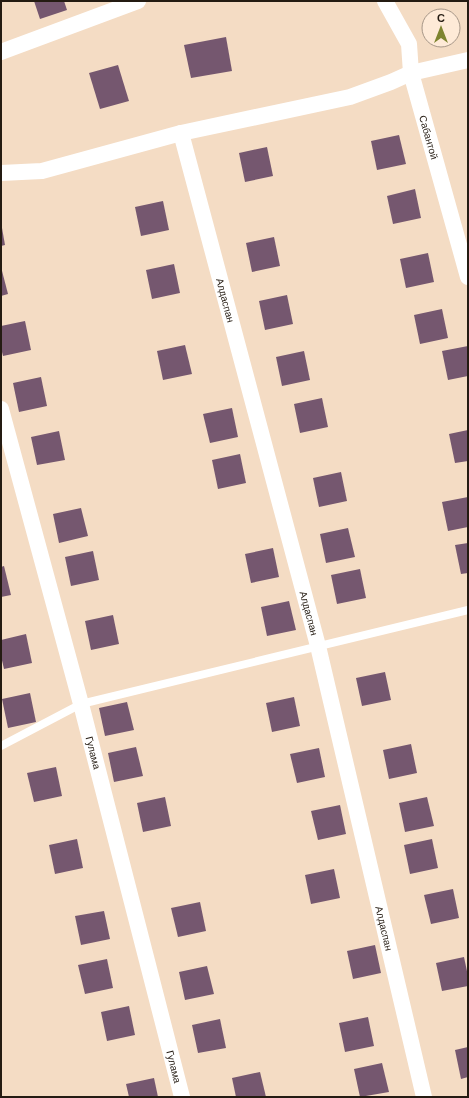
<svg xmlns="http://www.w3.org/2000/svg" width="469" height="1098" font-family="'Work Sans',sans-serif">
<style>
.building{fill:#75576f}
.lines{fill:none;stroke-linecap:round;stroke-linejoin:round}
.lane{stroke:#fff;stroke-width:8}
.street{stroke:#fff;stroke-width:16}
.labels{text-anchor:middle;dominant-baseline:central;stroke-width:4;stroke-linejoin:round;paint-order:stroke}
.street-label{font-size:10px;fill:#241b12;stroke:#feead7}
</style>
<rect width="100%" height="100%" fill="#f4dcc4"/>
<g class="building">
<polygon points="34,1 64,1 67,10 40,19"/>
<polygon points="226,37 232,71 191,78 184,45"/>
<polygon points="118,65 129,101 100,109 89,73"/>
<polygon points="399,135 406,164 377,170 371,141"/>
<polygon points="267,147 273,176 245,182 239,153"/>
<polygon points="415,189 421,218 393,224 387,196"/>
<polygon points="163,201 169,230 141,236 135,207"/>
<polygon points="2,228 5,245 1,246 1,229"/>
<polygon points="274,237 280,266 252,272 246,243"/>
<polygon points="428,253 434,282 406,288 400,259"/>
<polygon points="174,264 180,293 152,299 146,270"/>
<polygon points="1,267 8,294 1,296"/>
<polygon points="287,295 293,324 265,330 259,301"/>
<polygon points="442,309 448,338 420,344 414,315"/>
<polygon points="25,321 31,350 3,356 1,348 1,326"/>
<polygon points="185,345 192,374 163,380 157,351"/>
<polygon points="468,346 468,376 448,380 442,351"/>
<polygon points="304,351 310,380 282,386 276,357"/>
<polygon points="41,377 47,406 19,412 13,383"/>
<polygon points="322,398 328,427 300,433 294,404"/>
<polygon points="232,408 238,437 210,443 203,414"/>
<polygon points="468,430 468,461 455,463 449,434"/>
<polygon points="59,431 65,460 37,465 31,437"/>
<polygon points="240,454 246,483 218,489 212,460"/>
<polygon points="341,472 347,501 319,507 313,478"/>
<polygon points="468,497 468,527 448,531 442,502"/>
<polygon points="81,508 88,536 59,543 53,514"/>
<polygon points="348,528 355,557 326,563 320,534"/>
<polygon points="468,543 468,573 461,574 455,545"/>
<polygon points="273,548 279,577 251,583 245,554"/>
<polygon points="93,551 99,580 71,586 65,557"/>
<polygon points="4,566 11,595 1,597 1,567"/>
<polygon points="360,569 366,598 337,604 331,575"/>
<polygon points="289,601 296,630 267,636 261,607"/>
<polygon points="113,615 119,644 91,650 85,621"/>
<polygon points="26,634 32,663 4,669 1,656 1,640"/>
<polygon points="385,672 391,700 362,706 356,678"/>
<polygon points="30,693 36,722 8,728 2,699"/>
<polygon points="294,697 300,726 272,732 266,703"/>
<polygon points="127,702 134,730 105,736 99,708"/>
<polygon points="411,744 417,773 389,779 383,750"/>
<polygon points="136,747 143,776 114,782 108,753"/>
<polygon points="319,748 325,777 297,783 290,754"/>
<polygon points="56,767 62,796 34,802 27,773"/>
<polygon points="165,797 171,826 143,832 137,803"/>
<polygon points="427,797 434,826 405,832 399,803"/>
<polygon points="340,805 346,834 318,840 311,811"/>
<polygon points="77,839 83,868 55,874 49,845"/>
<polygon points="432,839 438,868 410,874 404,845"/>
<polygon points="334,869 340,898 311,904 305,875"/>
<polygon points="453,889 459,918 431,924 424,895"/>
<polygon points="200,902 206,931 178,937 171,908"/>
<polygon points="104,911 110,939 81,945 75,916"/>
<polygon points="375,945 381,973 353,979 347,951"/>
<polygon points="464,957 468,976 468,986 442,991 436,963"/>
<polygon points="107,959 113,988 85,994 78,965"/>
<polygon points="207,966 214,994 185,1000 179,972"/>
<polygon points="129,1006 135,1035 107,1041 101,1012"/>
<polygon points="368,1017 374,1046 345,1052 339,1023"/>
<polygon points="220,1019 226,1048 198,1053 192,1025"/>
<polygon points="468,1047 468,1077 461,1079 455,1050"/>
<polygon points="382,1063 389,1092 360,1097 354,1069"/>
<polygon points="260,1072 266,1097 236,1097 232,1078"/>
<polygon points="154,1078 158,1097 129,1097 126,1084"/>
</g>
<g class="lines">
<polyline class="lane" points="1,746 81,704 468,610"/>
<g class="street">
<path id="s1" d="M 385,1 L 409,44 L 411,73 L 468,277"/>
<polyline points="1,52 138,1"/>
<path id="s2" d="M 181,133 L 318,646 L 424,1097"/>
<polyline points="1,173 42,171 181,133 350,97 391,82 411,73 468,60"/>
<path id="s3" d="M 1,409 L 81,704 L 182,1097"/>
</g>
</g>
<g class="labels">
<g class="street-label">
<text stroke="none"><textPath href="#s1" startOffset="145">Сабантой</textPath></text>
<text stroke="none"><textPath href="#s2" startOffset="173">Алдаспан</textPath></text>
<text stroke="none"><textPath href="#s2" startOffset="497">Алдаспан</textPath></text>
<text stroke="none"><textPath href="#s3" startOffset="356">Гулама</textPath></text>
<text stroke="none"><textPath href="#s2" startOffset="821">Алдаспан</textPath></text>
<text stroke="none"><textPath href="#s3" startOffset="680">Гулама</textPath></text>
</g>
</g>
<rect width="469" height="1098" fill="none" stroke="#241b12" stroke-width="4"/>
<g transform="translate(441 28)"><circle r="19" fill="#feead7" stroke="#a79788"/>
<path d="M0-3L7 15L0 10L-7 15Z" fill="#7e842f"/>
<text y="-6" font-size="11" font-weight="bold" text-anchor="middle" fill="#241b12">С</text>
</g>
</svg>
